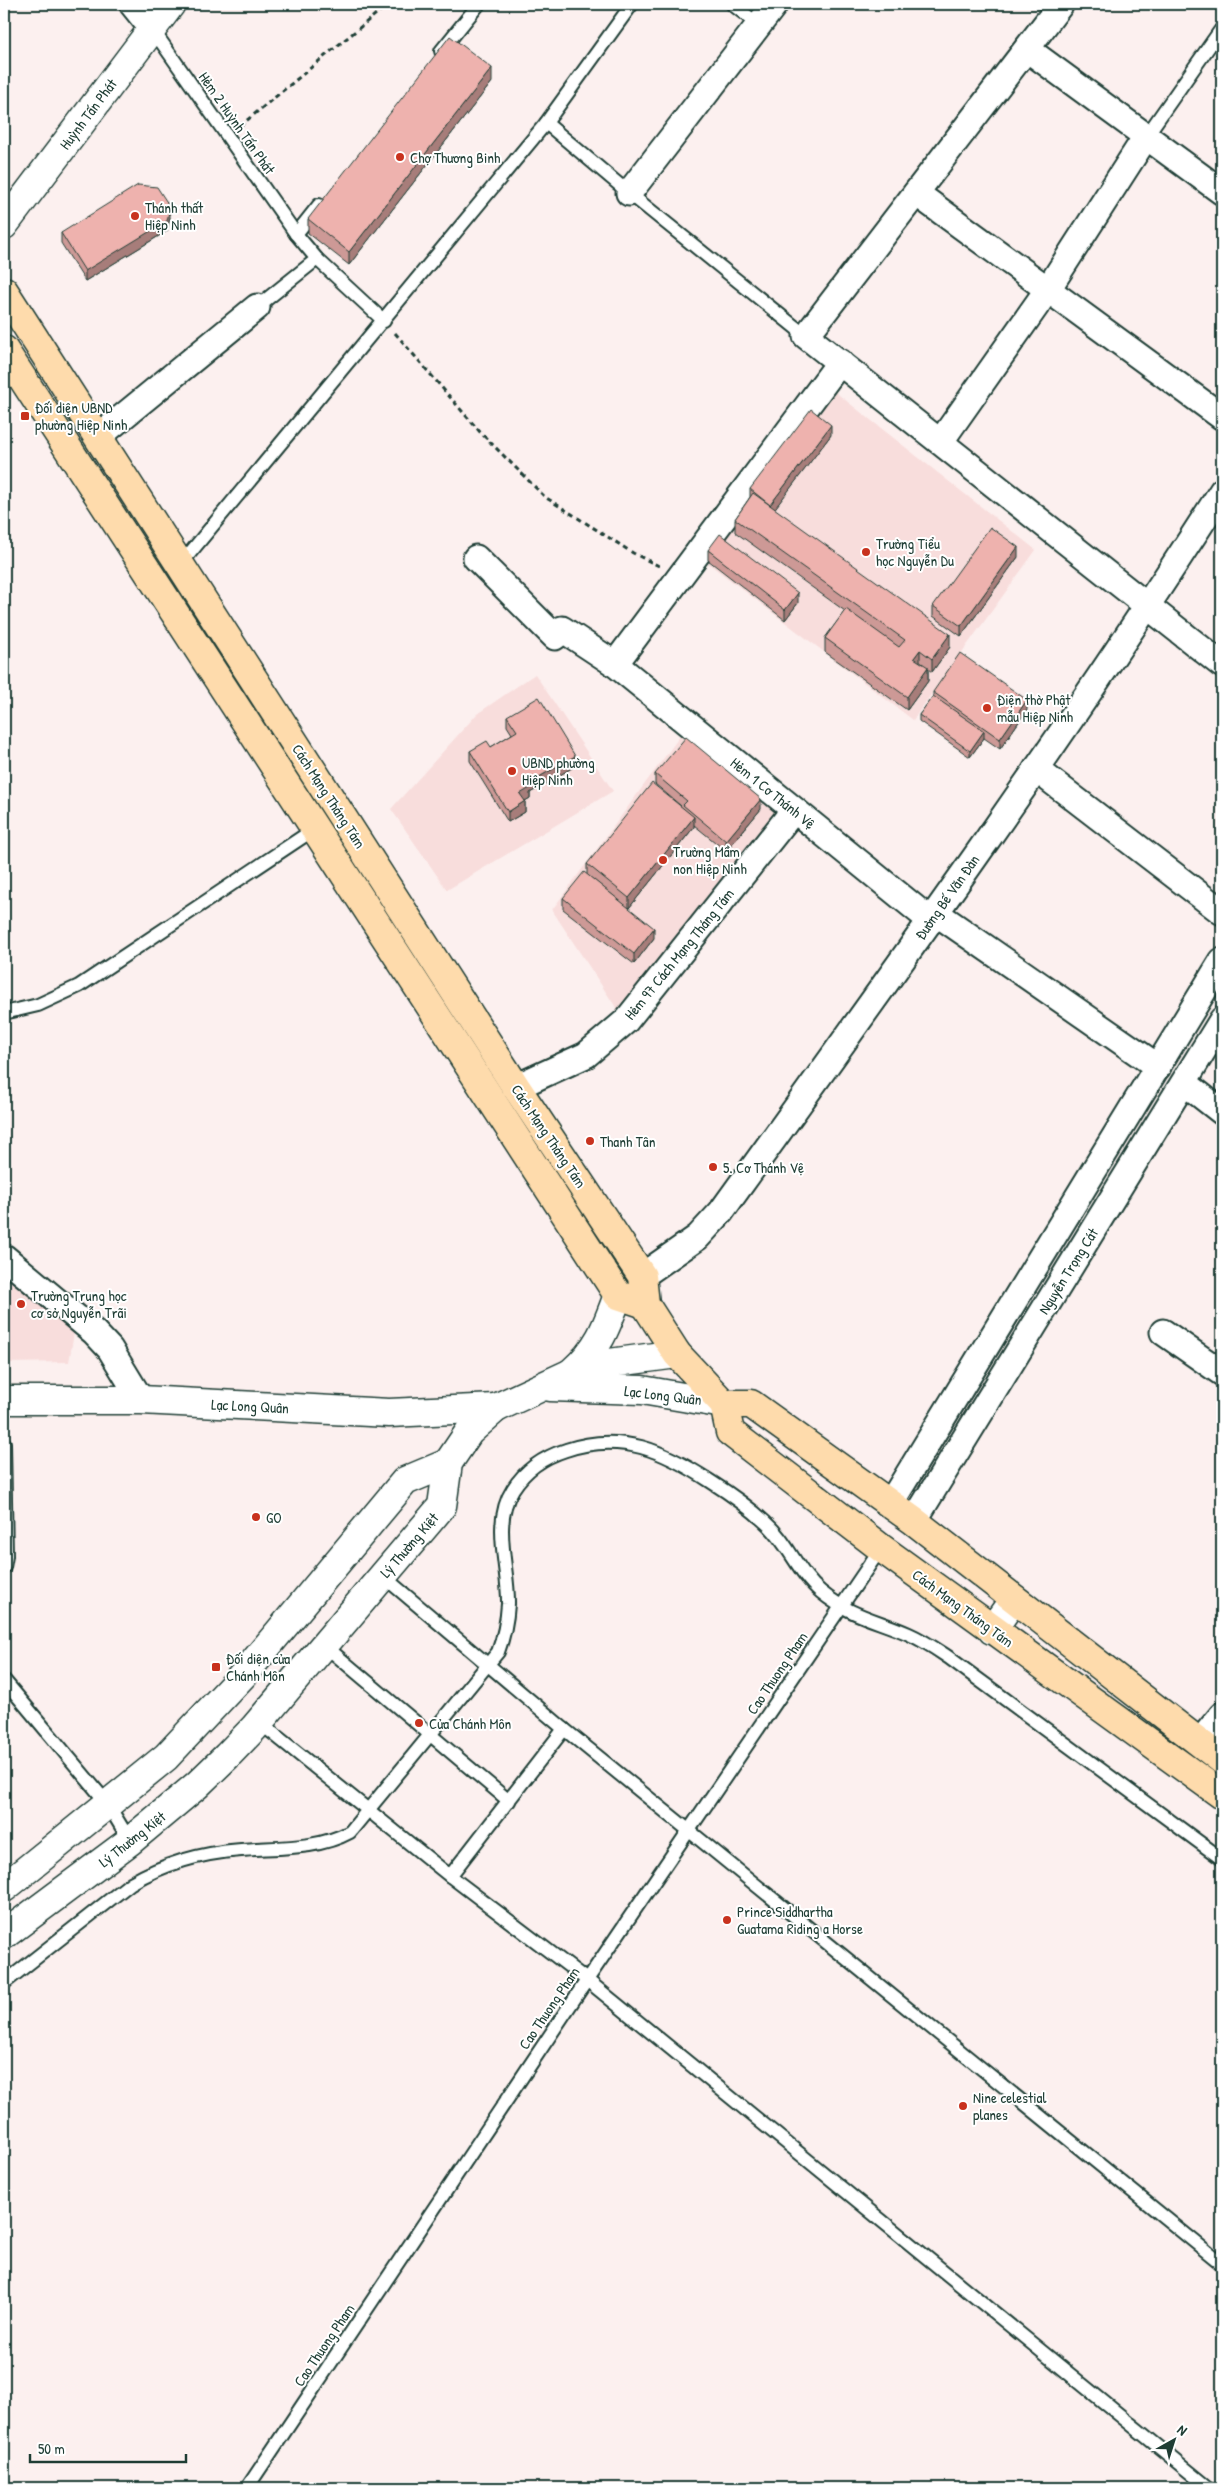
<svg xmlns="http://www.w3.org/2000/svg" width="1226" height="2492" font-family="'Patrick Hand',sans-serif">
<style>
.built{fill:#f8dddc}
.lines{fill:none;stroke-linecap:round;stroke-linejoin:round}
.service-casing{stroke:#1f3d34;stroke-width:16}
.minor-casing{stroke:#1f3d34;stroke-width:29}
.tertiary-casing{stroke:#1f3d34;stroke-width:31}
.secondary-casing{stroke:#1f3d34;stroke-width:31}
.primary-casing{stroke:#1f3d34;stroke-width:31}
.path{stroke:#1f3d34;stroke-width:3;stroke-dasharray:5 4;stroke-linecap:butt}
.service{stroke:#fff;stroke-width:12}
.minor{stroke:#fff;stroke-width:25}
.tertiary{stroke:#fff;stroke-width:28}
.secondary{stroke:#fff;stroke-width:28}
.primary{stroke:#fedbac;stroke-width:28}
.wall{fill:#cd9996;stroke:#1f3d34}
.shaded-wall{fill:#a77d7a;stroke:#1f3d34}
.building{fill:#eeb2ae;stroke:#1f3d34}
.poi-dot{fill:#c8321e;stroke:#fff;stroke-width:2}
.labels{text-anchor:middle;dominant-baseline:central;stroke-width:4;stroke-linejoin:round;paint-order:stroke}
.street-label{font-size:15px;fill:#1f3d34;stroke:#fff}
.poi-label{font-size:15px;fill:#1f3d34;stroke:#fff;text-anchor:start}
</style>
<rect width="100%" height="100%" fill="#fcf0ef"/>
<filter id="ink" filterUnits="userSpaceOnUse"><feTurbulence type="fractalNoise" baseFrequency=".02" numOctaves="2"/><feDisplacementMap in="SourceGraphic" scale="10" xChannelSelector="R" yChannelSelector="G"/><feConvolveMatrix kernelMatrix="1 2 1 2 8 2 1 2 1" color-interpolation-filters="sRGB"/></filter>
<g filter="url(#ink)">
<g class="built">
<polygon points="825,384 1036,550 913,720 696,554"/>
<polygon points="535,674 613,791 447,890 391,809 477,714"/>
<polygon points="683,732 776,810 619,1012 552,910"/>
<polygon points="4,1276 74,1333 69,1362 4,1363"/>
</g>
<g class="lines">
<g class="service-casing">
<g id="service">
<polyline points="732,4 759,25"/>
<polyline points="153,30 296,234 317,259 384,321"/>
<polyline points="441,51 479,4"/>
<polyline points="546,123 629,193 806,336"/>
<polyline points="1147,135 1222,28"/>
<polyline points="296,234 319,205"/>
<polyline points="257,307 317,259"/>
<polyline points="180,565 546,123 632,4"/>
<polyline points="4,1013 38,1005 79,986 316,828"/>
<polyline points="4,1443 6,1556 4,1567"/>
<polyline points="383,1576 564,1729 1222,2264"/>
<polyline points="324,1645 509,1801"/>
<polyline points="4,1680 107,1803 130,1841"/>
<polyline points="259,1722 450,1876 587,1980 1209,2488"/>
<polyline points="450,1876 564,1729"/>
<path d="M 4,1983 L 131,1883 C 165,1863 202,1853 241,1850 C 277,1847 317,1850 350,1832 L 498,1652 C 504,1636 507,1621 508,1604 C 509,1568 491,1523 513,1489 C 525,1470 544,1457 566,1450 C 621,1431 664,1451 710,1481 C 729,1493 749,1507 765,1522 C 788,1542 798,1573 821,1592 C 850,1616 877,1620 909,1634 C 923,1640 936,1649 948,1657 L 1222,1859"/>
<polyline points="247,2488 587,1980 881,1548"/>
</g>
</g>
<g class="minor-casing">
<g id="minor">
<polyline points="132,4 153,30"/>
<polyline points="1061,4 806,336 1222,665"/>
<polyline points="1027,49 1222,192"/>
<polyline points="629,193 775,4"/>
<polyline points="916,193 1222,417"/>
<polyline points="98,437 257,307"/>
<polyline points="941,441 1048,289 1147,135"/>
<polyline points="476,558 555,637 562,629 615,664 931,921"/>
<polyline points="615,664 840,362"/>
<polyline points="1036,769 1222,912"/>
<polyline points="936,913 1158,1067"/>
<polyline points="1185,1083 1222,1112"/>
<polyline points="516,1087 586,1055 626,1021 794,810"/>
<polyline points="4,1257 94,1332 110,1349 141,1400"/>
<path d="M 642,1276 L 698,1237 L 721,1212 C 892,975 1064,738 1222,491"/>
<polyline points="1163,1332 1222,1373"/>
<polyline points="890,1504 1222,961"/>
<polyline points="914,1521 1222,1020"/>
<polyline points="1199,1743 1222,1715"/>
</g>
</g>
<g class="tertiary-casing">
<polyline id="tertiary" points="4,225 171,4"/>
</g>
<g class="secondary-casing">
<g id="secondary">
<path d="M 572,1372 C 599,1348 606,1328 618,1295"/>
<polyline points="550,1387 642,1390 724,1404"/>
<polyline points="4,1400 141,1400 389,1413 496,1408"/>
<polyline points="992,1630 1014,1599"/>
<polyline points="4,1888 166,1757 244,1674 405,1481 448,1463"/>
<polyline points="4,1935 130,1841 197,1785 227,1756 254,1728 442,1506 448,1463 469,1432 496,1408 569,1374 602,1364 677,1354"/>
</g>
</g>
<g class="primary-casing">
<g id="primary">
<polyline points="4,291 516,1087 642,1276 645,1304 677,1354 724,1404 730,1432 881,1548 1222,1795"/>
<polyline points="4,350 618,1295 645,1304"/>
<polyline points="724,1404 751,1404 914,1521 1222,1760"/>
</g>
</g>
<g class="path">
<polyline points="240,126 381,10"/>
<polyline points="395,333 480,432 545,497 633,553 659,566"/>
</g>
<use href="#service" class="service"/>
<use href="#minor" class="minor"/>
<use href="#tertiary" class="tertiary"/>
<use href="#secondary" class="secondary"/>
<use href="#primary" class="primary"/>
</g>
<g class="wall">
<polygon points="492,82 349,265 308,233 308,219"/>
<polygon points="170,217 167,231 85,281 61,243 61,233"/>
<polygon points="831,435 774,509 950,647 932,672 928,669 928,681 907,710 825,652 825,638 845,611 735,532 735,519 750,497 750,489"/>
<polygon points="708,550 798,603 785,620 708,560"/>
<polygon points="1018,557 961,636 933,616 933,606"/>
<polygon points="933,692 1027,710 1000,749 984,738 970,757 919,721 919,715 933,696"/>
<polygon points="507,716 575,766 530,793 530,798 525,801 525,812 508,822 470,761 470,751 491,747 512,734 507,726"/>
<polygon points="655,774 761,809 726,851 694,825 694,827 629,908 654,938 634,964 563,909 563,898 620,901 587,875 587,864 681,806 655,784"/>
</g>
<g class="shaded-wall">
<polygon points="492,68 492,82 349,265 349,252"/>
<polygon points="170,207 170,217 167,231 85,281 85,271"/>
<polygon points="831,425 831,435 770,515 770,505"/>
<polygon points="1018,547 1018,557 961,636 961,626"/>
<polygon points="798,593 798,603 785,620 785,610"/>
<polygon points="950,634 950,647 932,672 932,659"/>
<polygon points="920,650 920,664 914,658"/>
<polygon points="928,667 928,681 907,710 907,697"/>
<polygon points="1027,700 1027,710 1000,749 1000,739"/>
<polygon points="984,731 984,738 970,757 970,751"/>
<polygon points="575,756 575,766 530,793 530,798 520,804 520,794 527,784"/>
<polygon points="761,799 761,809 726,851 726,841"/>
<polygon points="525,801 525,812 508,822 508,812"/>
<polygon points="694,817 694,827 629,908 629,898"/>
<polygon points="654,928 654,938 634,964 634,954"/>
</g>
<g class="building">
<polygon points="450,36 492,68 349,252 308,219"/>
<polygon points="138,185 157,187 170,207 167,221 85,271 61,233"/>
<polygon points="811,409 831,425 770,505 750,489"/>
<polygon points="753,493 950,634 932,659 920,650 914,658 928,667 907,697 825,638 846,609 899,647 905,640 735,519"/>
<polygon points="990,527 1018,547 961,626 933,606"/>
<polygon points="720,534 798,593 785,610 708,550"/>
<polygon points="960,653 1027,700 1000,739 933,692"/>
<polygon points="933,696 984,731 970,751 919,715"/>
<polygon points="539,697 575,756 527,784 530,788 520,794 525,801 508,812 470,751 487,741 491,747 517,731 507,716"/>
<polygon points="686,737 761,799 726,841 683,805 687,801 655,774"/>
<polygon points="652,783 694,817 629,898 587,864"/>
<polygon points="584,872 654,928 634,954 563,898"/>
</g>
</g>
<g class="poi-dot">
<circle cx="400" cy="157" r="5"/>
<circle cx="135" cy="216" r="5"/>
<rect x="20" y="411" width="10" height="10" rx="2.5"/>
<circle cx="866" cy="552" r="5"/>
<circle cx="987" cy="708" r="5"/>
<circle cx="512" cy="771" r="5"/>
<circle cx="663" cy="860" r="5"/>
<circle cx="590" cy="1141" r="5"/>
<circle cx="713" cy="1167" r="5"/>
<circle cx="21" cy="1304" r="5"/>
<circle cx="256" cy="1517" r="5"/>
<rect x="211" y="1662" width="10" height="10" rx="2.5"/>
<circle cx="419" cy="1723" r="5"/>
<circle cx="727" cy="1920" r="5"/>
<circle cx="963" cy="2106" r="5"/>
</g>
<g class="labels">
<g class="street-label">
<text transform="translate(88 114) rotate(-53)">Huỳnh Tấn Phát</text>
<text transform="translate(237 123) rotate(55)">Hẻm 2 Huỳnh Tấn Phát</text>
<text transform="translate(773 793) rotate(39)">Hẻm 1 Cơ Thánh Vệ</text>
<text transform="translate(329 796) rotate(57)">Cách Mạng Tháng Tám</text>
<text transform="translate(947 897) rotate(-55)">Đường Bế Văn Đàn</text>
<text transform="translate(679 954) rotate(-51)">Hẻm 97 Cách Mạng Tháng Tám</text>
<text transform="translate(549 1136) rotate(56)">Cách Mạng Tháng Tám</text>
<text transform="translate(1068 1271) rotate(-58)">Nguyễn Trọng Cát</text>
<text transform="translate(663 1395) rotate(7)">Lạc Long Quân</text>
<text transform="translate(250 1406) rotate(3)">Lạc Long Quân</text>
<text transform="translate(409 1545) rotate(-49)">Lý Thường Kiệt</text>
<text transform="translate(963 1608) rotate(36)">Cách Mạng Tháng Tám</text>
<text transform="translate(777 1673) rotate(-56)">Cao Thuong Pham</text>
<text transform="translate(132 1839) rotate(-38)">Lý Thường Kiệt</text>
<text transform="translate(549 2008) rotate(-56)">Cao Thuong Pham</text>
<text transform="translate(324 2345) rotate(-56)">Cao Thuong Pham</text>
</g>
<g class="poi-label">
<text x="410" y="157">Chợ Thương Binh</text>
<text x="145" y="207">Thánh thất<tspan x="145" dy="17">Hiệp Ninh</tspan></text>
<text x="35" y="407">Đối diện UBND<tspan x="35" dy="17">phường Hiệp Ninh</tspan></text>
<text x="876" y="543">Trường Tiểu<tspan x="876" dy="17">học Nguyễn Du</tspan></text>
<text x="997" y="699">Điện thờ Phật<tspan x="997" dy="17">mẫu Hiệp Ninh</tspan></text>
<text x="522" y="762">UBND phường<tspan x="522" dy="17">Hiệp Ninh</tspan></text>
<text x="673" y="851">Trường Mầm<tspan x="673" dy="17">non Hiệp Ninh</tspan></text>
<text x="600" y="1141">Thanh Tân</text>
<text x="723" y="1167">5. Cơ Thánh Vệ</text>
<text x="31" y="1295">Trường Trung học<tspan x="31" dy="17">cơ sở Nguyễn Trãi</tspan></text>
<text x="266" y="1517">GO</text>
<text x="226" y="1658">Đối diện cửa<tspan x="226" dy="17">Chánh Môn</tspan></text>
<text x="429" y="1723">Cửa Chánh Môn</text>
<text x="737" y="1911">Prince Siddhartha<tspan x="737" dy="17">Guatama Riding a Horse</tspan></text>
<text x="973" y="2097">Nine celestial<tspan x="973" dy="17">planes</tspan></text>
</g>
</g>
<rect width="1226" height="2492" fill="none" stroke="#fff" stroke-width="20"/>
<rect x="10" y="10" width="1206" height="2472" fill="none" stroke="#1f3d34" stroke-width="2" filter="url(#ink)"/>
<g transform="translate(1174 2440) rotate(39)" stroke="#ffffff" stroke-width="4" paint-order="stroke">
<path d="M0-4L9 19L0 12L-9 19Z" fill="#1f3d34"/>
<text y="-8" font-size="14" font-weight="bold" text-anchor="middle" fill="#1f3d34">N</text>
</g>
<path d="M30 2454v8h156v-8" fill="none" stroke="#1f3d34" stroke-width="2.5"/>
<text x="38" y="2454" font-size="15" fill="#1f3d34" stroke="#ffffff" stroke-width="4" paint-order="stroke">50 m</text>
</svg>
